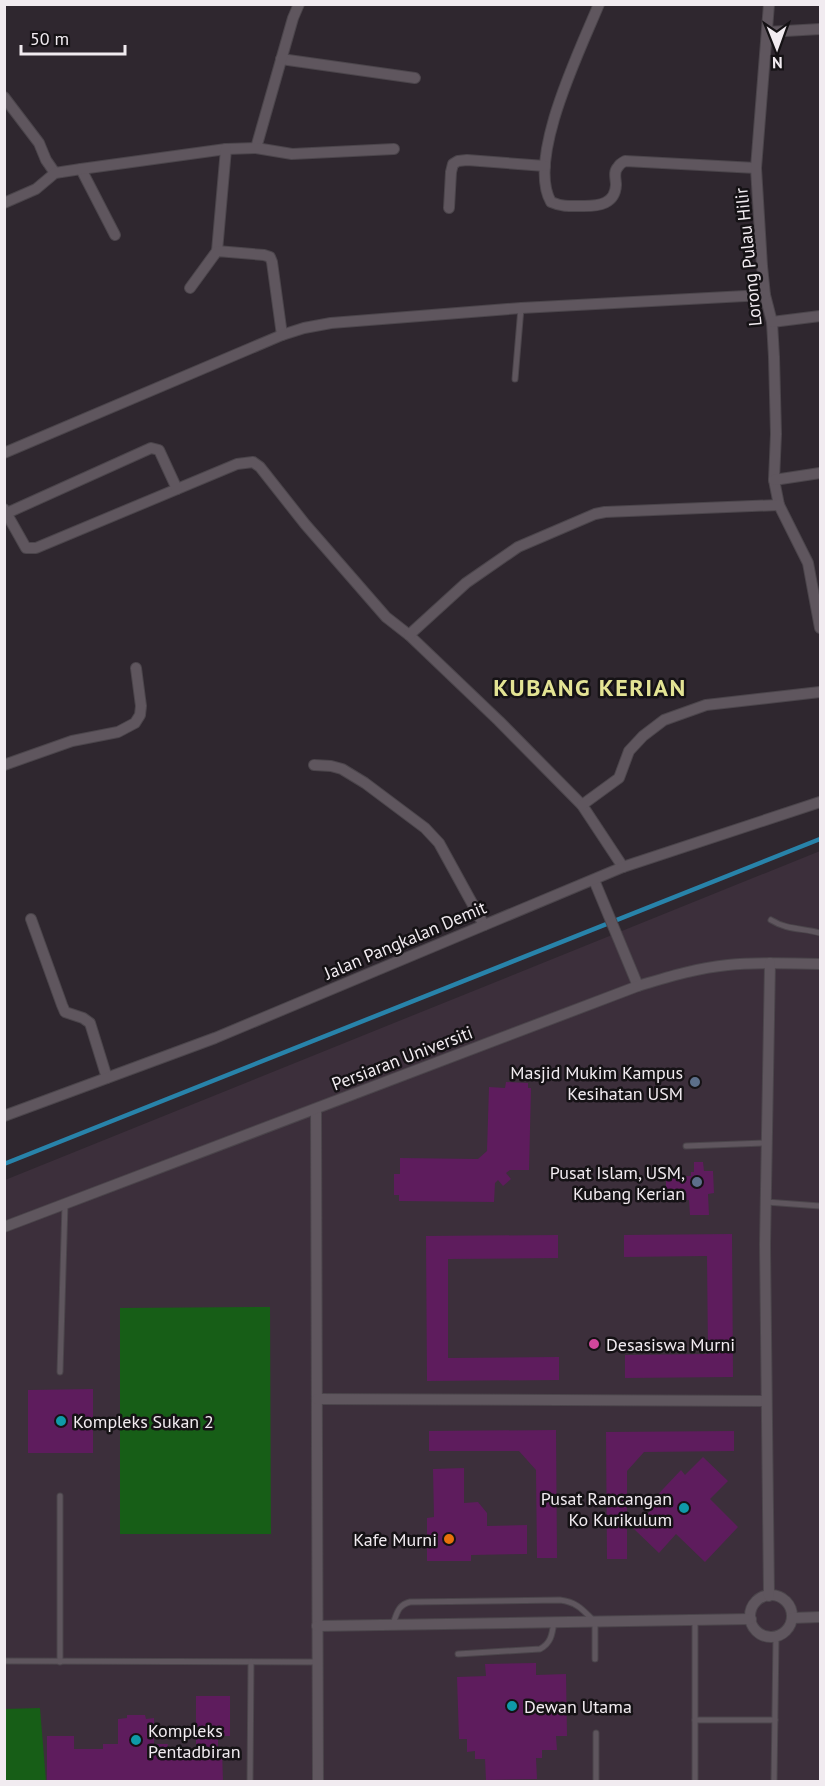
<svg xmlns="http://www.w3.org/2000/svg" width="825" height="1786" font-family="'PT Sans',sans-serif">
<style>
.built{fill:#3c2f3b}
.green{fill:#175e17}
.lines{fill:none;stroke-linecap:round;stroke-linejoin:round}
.stream{stroke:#2883aa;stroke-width:4.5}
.building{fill:#5e1c5d}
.lane-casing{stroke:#4b454b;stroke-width:7}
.street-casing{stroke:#4b454b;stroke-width:12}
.lane{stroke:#5f565e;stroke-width:5}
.street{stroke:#5f565e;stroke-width:10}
.service-dot{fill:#5c6f8a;stroke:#151215;stroke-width:2}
.hotel-dot{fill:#d1479c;stroke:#151215;stroke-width:2}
.culture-dot{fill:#0f9aa8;stroke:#151215;stroke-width:2}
.food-dot{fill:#e8710a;stroke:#151215;stroke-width:2}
.labels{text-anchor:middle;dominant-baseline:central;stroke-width:5;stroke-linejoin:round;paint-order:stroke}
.street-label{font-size:18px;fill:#f1ebf0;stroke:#151215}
.poi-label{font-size:18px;fill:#f1ebf0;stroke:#151215;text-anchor:end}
.district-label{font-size:24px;font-weight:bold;letter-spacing:1.5px;fill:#e3e394;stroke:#151215}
</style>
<rect width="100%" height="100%" fill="#2f272f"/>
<polygon class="built" points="820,851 820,1781 5,1782 5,1180"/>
<g class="green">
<polygon points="270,1307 271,1534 120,1534 120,1308"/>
<polygon points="40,1708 46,1781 5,1781 5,1709"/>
</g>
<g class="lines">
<polyline class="stream" points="4,1164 820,839"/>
</g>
<g class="building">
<polygon points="506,1082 528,1083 528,1088 531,1088 529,1170 510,1170 506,1173 511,1179 503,1186 498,1180 495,1183 494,1202 399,1201 399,1195 394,1195 394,1174 400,1174 400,1158 478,1159 487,1151 489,1087 505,1088"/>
<polygon points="694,1162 703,1162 704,1171 713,1171 714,1193 708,1194 709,1215 690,1215 689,1200 685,1200 685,1195 666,1196 666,1177 691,1176 691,1172 694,1172"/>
<polygon points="732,1234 733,1377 625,1378 625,1355 708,1354 707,1256 624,1257 624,1235"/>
<polygon points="558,1235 558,1258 448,1259 448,1358 559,1357 559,1380 427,1381 426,1236"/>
<polygon points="93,1389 93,1453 28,1453 28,1390"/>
<polygon points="556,1430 557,1558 537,1558 536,1470 519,1451 429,1451 429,1431"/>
<polygon points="734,1431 734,1451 644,1452 627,1471 627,1559 607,1559 606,1432"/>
<polygon points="703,1457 728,1481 710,1499 738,1527 705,1562 676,1534 659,1553 634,1529 651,1510 647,1506 681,1470 685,1475"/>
<polygon points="464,1468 464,1503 478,1502 487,1513 487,1526 527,1525 527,1554 471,1555 471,1561 427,1561 427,1518 434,1517 433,1469"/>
<polygon points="536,1663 536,1675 566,1674 567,1736 556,1736 557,1750 542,1750 542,1758 536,1758 537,1779 486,1780 485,1759 475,1759 475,1751 467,1752 467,1739 459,1739 457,1677 486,1676 485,1664"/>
<polygon points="196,1696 230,1696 230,1736 218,1736 218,1749 222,1749 223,1782 47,1782 47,1736 74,1736 74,1749 103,1749 103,1744 118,1744 118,1719 127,1718 127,1715 145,1715 146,1719 154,1718 154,1744 168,1744 167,1749 196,1749"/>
</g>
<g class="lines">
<g class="lane-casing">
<g id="lane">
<polyline points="515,379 521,308"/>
<path d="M 771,920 C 787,930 803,928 820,933"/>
<polyline points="686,1146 767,1143"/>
<polyline points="766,1202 820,1206"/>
<polyline points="60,1372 65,1204"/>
<polyline points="60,1496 60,1662"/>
<path d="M 393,1624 C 397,1613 398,1605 410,1602 L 560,1600 C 577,1602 583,1610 595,1622 L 595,1659"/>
<path d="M 458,1654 L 540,1649 C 551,1643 552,1635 554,1622"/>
<polyline points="4,1661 317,1662"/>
<polyline points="695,1720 775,1720"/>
<polyline points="596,1733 596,1782"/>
<polyline points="250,1782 251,1662"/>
<polyline points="695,1782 695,1620"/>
<polyline points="774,1782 776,1637"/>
</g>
</g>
<g class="street-casing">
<g id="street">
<path d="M 599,4 C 581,48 526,159 551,202 C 562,207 572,206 584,206 C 599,206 615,204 616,185 C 616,179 613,172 618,167 C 619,165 623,162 625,161 L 756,168"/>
<polyline points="769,4 756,168 762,266 765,295 772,322 774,357 776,434 774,480 779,505 808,563 820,628"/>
<polyline points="768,32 820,29"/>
<polyline points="281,59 415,78"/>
<polyline points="4,97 39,143 46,160 55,173"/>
<polyline points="256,148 293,18 299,4"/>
<polyline points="81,169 115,235"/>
<polyline points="4,203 36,189 55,173 81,169 226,149 256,148 292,154 394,149"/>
<polyline points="449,208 451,172 453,164 458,161 467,160 545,166"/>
<polyline points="217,251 226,149"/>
<polyline points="190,288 217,251 264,255 270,257 272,262 282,335"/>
<polyline points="772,322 820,316"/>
<polyline points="4,453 282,335 304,328 331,323 521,308 765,295"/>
<polyline points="774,480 820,473"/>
<polyline points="4,509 26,548 36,548 237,464 253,462 260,467 305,524 386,617 409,635 499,721 582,805 623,867"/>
<polyline points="7,513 151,448 159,450 177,489"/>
<polyline points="409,635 466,583 518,547 595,514 605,512 779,505"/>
<polyline points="4,765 72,741 118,732 135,723 140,715 141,706 136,668"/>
<polyline points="314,765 331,766 342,769 365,783 425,828 439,843 484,925"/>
<polyline points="582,805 619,778 629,751 643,736 664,720 706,705 820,692"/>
<polyline points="594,880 638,986"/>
<polyline points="31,919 62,1005 65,1012 83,1018 90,1023 107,1078"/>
<polyline points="316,1109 318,1782"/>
<polyline points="4,1116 215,1038 623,867 820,802"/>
<path d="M 4,1227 L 638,986 C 668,977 697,968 728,965 C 759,962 790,963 820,964"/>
<polyline points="317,1399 766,1401"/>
<circle cx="771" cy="1616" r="21"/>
<polyline points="769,1596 765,1245 770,963"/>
<polyline points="792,1618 820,1617"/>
<polyline points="317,1626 751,1619"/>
</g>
</g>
<use href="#lane" class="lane"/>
<use href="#street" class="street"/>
</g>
<g class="service-dot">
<circle cx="695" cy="1082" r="6"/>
<circle cx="697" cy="1182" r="6"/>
</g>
<circle class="hotel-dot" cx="594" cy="1344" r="6"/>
<g class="culture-dot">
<circle cx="61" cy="1421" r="6"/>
<circle cx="684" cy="1508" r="6"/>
<circle cx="512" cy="1706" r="6"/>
<circle cx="136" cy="1740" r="6"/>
</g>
<circle class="food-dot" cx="449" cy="1539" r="6"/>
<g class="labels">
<g class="street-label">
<text transform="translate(748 257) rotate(-96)">Lorong Pulau Hilir</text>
<text transform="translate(405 940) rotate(-23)">Jalan Pangkalan Demit</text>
<text transform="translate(402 1058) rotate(-21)">Persiaran Universiti</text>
</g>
<g class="poi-label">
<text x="683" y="1072">Masjid Mukim Kampus<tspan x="683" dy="21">Kesihatan USM</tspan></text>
<text x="685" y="1172">Pusat Islam, USM,<tspan x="685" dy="21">Kubang Kerian</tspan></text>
<text x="606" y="1344" text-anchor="start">Desasiswa Murni</text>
<text x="73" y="1421" text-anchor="start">Kompleks Sukan 2</text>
<text x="672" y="1498">Pusat Rancangan<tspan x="672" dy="21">Ko Kurikulum</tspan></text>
<text x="437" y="1539">Kafe Murni</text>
<text x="524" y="1706" text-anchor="start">Dewan Utama</text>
<text x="148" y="1730" text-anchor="start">Kompleks<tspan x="148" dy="21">Pentadbiran</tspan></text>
</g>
<g class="district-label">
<text x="590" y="687">KUBANG KERIAN</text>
</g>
</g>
<rect width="825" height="1786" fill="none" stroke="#f1ebf0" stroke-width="12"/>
<g transform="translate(777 48) rotate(179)" stroke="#151215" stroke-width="4.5" paint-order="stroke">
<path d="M0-4.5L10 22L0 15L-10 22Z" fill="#f1ebf0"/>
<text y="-9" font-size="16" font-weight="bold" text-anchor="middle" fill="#f1ebf0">N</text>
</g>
<path d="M21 45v9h104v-9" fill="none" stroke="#f1ebf0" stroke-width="3"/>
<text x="30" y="45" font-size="18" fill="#f1ebf0" stroke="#151215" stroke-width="4.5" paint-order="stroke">50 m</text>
</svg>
